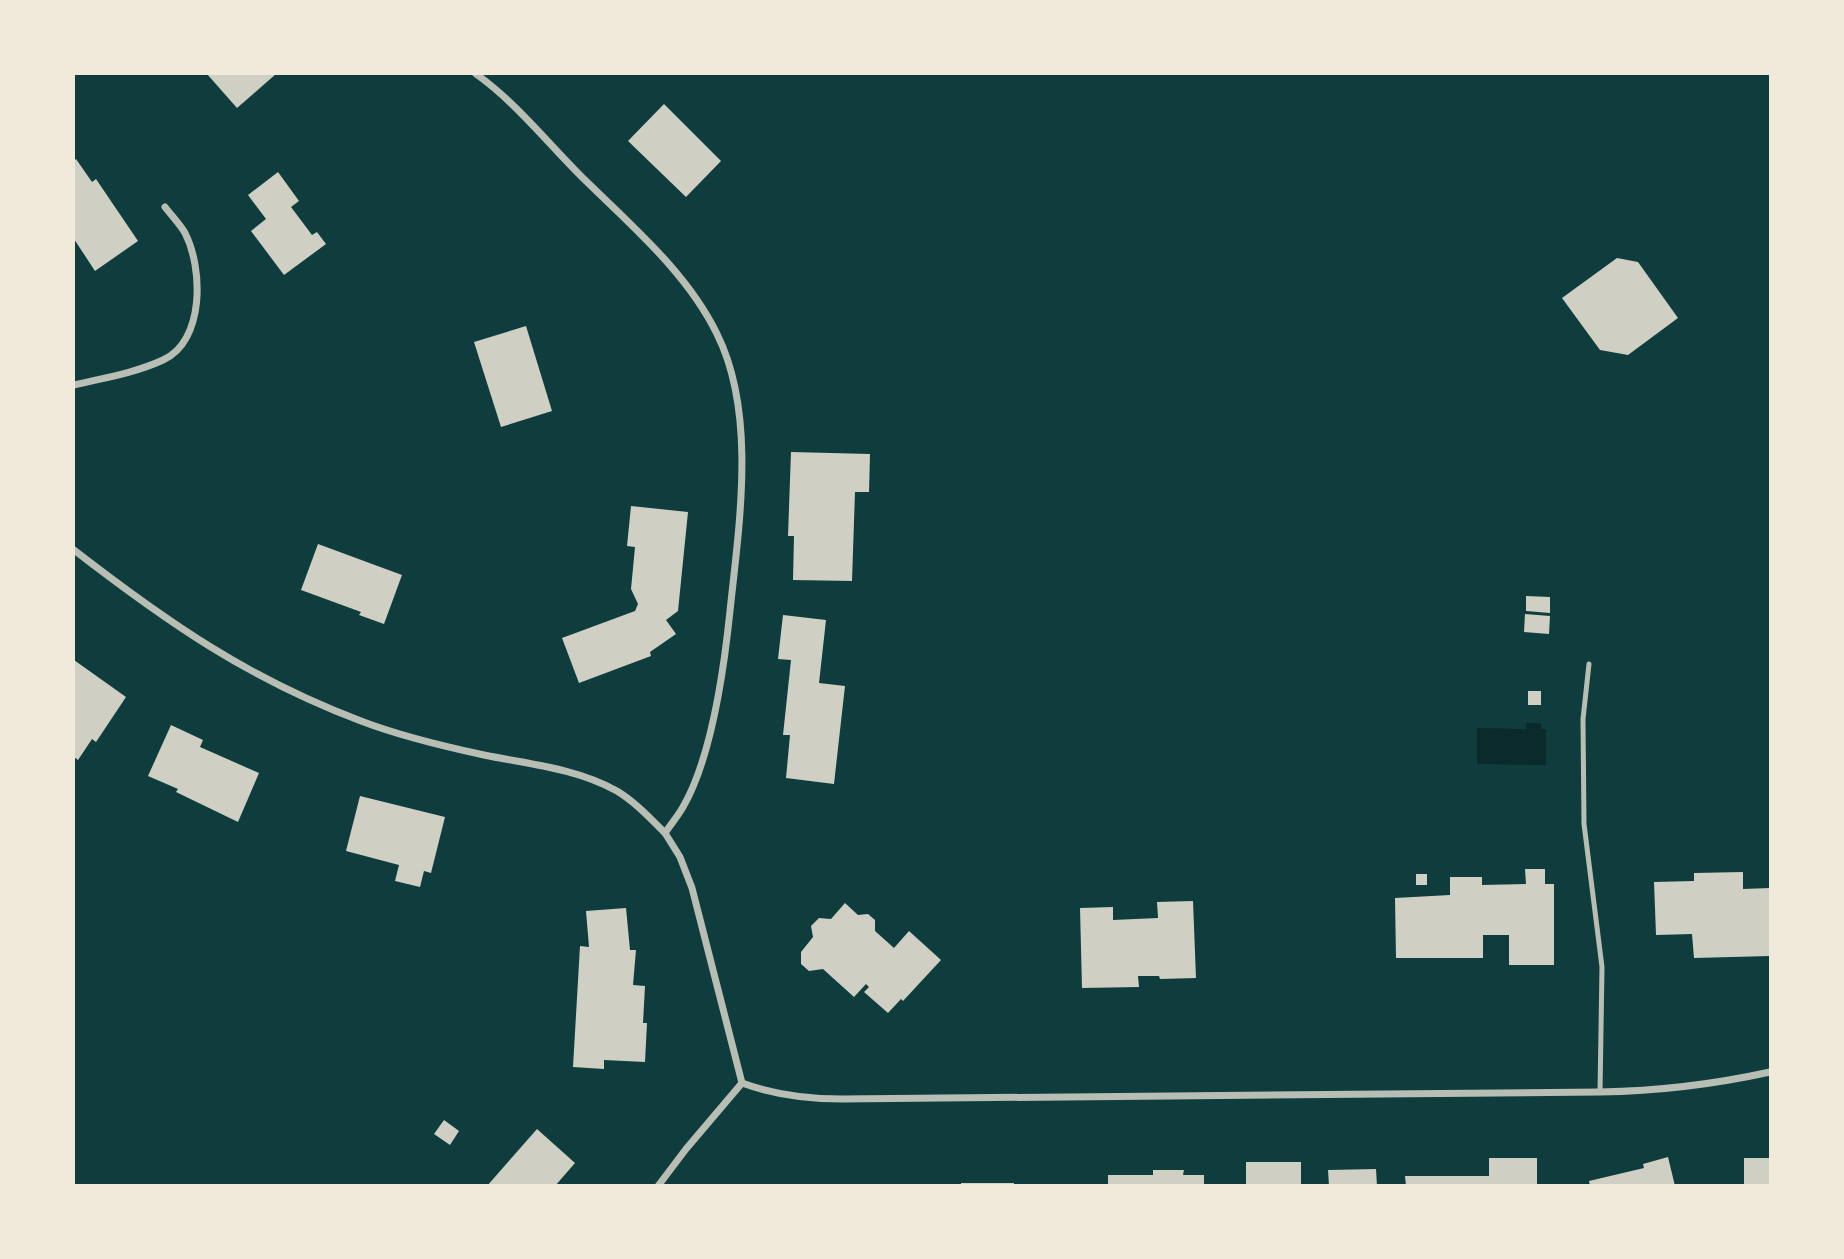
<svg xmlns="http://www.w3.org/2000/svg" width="1844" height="1259" font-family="'Varela Round',sans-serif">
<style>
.water{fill:#0a2a2b}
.building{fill:#cfcfc3}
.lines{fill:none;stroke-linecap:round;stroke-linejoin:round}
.service{stroke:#b8beb3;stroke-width:5}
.minor{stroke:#b8beb3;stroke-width:7}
</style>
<rect width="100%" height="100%" fill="#0f3d3e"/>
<polygon class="water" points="1526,723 1541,723 1541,729 1546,729 1546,765 1477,764 1477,728 1526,729"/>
<g class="building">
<polygon points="207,74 276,74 237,108"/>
<polygon points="664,104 721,161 686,197 628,141"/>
<polygon points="76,159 92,182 96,179 138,241 95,271 74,239 74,161"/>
<polygon points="278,172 299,201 291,207 312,235 317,232 326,244 284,275 251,231 266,219 248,195"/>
<polygon points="1617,258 1638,262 1678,318 1628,355 1600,350 1562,298"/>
<polygon points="526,326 552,411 501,427 474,342"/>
<polygon points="791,452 870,454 869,492 855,492 852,581 793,580 794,536 788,536"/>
<polygon points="631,506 688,512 678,611 666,620 676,634 650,652 651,656 579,683 562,638 635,611 638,604 631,589 635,547 627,546"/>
<polygon points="318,544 402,575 384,624 359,615 361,612 301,590"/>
<polygon points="1526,596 1550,597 1550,613 1526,611"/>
<polygon points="1525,614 1550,616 1549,634 1524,632"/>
<polygon points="783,615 826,620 819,683 845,686 834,784 786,778 790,735 783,735 791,660 778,659"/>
<polygon points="74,660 126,697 96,742 92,739 78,760 74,757"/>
<rect x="1528" y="691" width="13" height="14"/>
<polygon points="171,725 203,740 200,747 259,773 238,822 176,792 178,789 148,776"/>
<polygon points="360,796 445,817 431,873 424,871 420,887 395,881 399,865 346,851"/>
<polygon points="1525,869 1545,869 1545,884 1554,884 1554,965 1509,965 1509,935 1483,935 1483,958 1396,958 1395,898 1450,895 1450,877 1482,877 1482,885 1526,884"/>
<polygon points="1743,872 1743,889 1770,888 1770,956 1694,958 1692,934 1656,935 1654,882 1694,881 1694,873"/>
<rect x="1416" y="874" width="11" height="11"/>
<polygon points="1193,901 1196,978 1160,979 1159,976 1138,976 1139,987 1082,988 1080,908 1113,907 1113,920 1158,918 1157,902"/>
<polygon points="845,903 858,915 868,914 875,920 875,931 894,948 909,931 941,960 903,1001 901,999 888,1013 864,992 869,987 866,984 854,997 823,969 809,971 801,964 801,952 813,937 811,926 819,918 831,919"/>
<polygon points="626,908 630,950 636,950 633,985 645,986 643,1023 647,1023 645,1062 604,1060 604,1069 573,1067 580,946 589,947 586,911"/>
<polygon points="444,1120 459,1131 450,1145 434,1134"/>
<polygon points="537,1129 575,1163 555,1186 487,1186"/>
<polygon points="1668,1157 1675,1186 1590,1186 1589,1181 1644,1168 1643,1164"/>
<polygon points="1489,1158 1537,1158 1537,1186 1406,1186 1405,1176 1489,1176"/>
<rect x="1744" y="1158" width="26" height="28"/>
<rect x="1246" y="1162" width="55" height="24"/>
<polygon points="1376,1169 1377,1186 1329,1186 1328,1170"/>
<polygon points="1153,1170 1184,1170 1183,1175 1204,1175 1204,1186 1108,1186 1108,1175 1153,1175"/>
<rect x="961" y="1183" width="53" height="3"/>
</g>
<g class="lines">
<polyline class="service" points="1589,664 1583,719 1584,824 1602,967 1600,1092"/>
<g class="minor">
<path d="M 476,74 C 517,103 550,146 586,181 C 633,227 688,274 717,334 C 757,414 739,525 730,611 C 724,669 712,757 683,807 C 678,816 671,824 665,833 L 680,857 L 692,888 L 742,1083"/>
<path d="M 74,385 C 103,378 135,373 163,360 C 205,341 203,268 185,233 C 180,224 171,215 165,207"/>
<path d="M 74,550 C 167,622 249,679 361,721 C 400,736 442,746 484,755 C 528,764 576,768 617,791 C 635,802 650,818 665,833"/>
<path d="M 742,1083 C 775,1095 807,1099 842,1099 L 1600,1092 C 1660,1091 1711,1085 1770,1072"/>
<polyline points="658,1186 686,1149 742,1083"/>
</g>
</g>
<rect width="1844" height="1259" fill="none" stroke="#f1e9da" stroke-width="150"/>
</svg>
